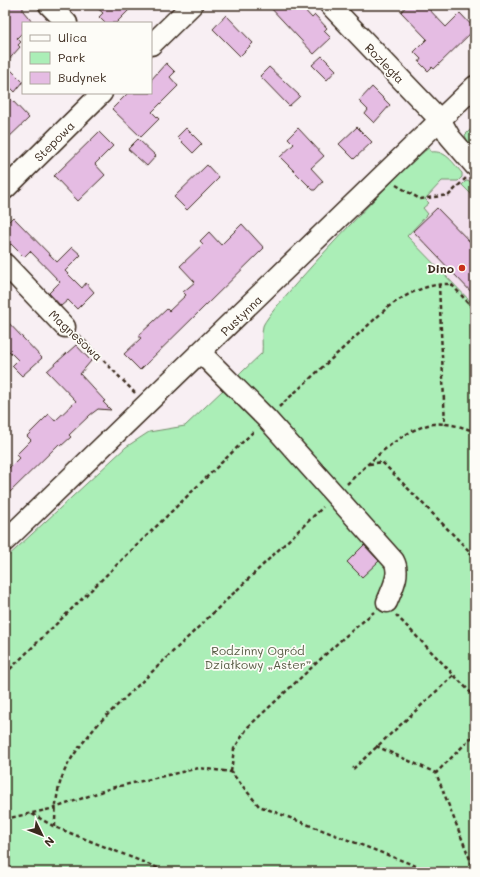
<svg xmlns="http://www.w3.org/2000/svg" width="480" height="877" font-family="Mali,sans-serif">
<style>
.built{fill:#f2e0ee}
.green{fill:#abeeb7;stroke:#738c6a}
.building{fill:#e5bce3;stroke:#3b2a1e}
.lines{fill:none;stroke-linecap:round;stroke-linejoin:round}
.minor-casing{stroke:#3b2a1e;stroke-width:23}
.path{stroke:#3b2a1e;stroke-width:2.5;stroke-dasharray:4 3;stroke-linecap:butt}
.minor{stroke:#fdfcf7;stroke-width:20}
.poi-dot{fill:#c8321e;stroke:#fdfcf7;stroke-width:1.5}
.labels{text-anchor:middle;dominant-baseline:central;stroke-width:3.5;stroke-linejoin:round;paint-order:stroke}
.street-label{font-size:12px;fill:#3b2a1e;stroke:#fdfcf7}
.poi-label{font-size:12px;font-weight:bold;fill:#3b2a1e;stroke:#fdfcf7;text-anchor:end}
.park-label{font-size:12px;fill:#575b44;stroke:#fdfcf7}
</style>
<rect width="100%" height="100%" fill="#f8eff3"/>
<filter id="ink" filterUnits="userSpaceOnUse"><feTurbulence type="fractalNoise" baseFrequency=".025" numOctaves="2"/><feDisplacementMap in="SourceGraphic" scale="8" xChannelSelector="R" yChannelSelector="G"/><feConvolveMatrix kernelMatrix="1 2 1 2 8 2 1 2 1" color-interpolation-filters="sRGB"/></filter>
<g filter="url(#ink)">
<polygon class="built" points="453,163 475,185 475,306 407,236 404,210"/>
<g class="green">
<polygon points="475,125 475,154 469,146 465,135"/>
<path d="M 429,148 L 431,152 C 446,150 453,163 462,173 L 462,177 L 458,181 L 442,181 L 425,199 L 429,203 L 423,208 L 428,214 L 407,236 L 475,306 L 475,872 L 5,872 L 5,559 L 126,447 L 149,432 L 185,426 L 262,353 C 263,345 261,334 263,326 C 268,309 411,158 429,148 Z"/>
<polygon points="466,181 472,182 475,185 475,198 462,185"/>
</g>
<g class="building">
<polygon points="5,5 23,5 23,11 33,23 23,23 23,32 17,38 21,42 18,45 20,47 5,64"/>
<polygon points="94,5 134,5 116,23 105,23 99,17 103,13"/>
<polygon points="268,5 300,5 312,18 315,15 327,28 324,31 331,38 314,54"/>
<polygon points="407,5 425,5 446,27 460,13 475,29 434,69 432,67 428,71 419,62 421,59 414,52 427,39 401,12"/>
<polygon points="226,15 253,43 240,56 213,29"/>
<polygon points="322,56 336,70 327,80 312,65"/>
<polygon points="166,63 175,72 170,77 178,86 152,112 159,119 141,137 112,109 128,93 151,93 151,80"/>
<polygon points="5,64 23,82 15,92 5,82"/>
<polygon points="269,67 300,96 289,106 260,76"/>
<polygon points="372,87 390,105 374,123 365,114 368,110 359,101"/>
<polygon points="11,99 29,118 5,141 5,105"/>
<polygon points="357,127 372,142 354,159 339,144"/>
<polygon points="186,128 202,144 193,153 177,137"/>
<polygon points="298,128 324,156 311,168 323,181 315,190 313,190 280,157 294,144 288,138"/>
<polygon points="99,132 113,146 95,164 105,175 78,201 54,176"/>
<polygon points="138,139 156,156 147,166 128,149"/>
<polygon points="207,165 219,178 187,210 174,197"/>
<polygon points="437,208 475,247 475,296 413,231"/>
<polygon points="13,217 57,262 72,247 81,255 65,271 82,288 86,283 94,292 77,309 68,300 61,306 49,293 60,282 30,251 24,257 11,244 5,249 5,225"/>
<polygon points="242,224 264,248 140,370 124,354 141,338 138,336 167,309 169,311 186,295 183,292 195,282 180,266 203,244 200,241 209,232 221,245"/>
<polygon points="5,319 42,358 22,376 12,366 18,360 5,347"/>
<polygon points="76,345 91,361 80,374 105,401 103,402 111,410 98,409 90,415 69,435 71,437 61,446 59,444 5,497 5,472 19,458 16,455 31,440 27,436 49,414 55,421 76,401 47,371"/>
<polygon points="364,545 379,561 362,577 347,562"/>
</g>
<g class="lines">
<g class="minor-casing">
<g id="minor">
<polyline points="49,5 67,23"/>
<polyline points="330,5 441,121 450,137 475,166"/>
<polyline points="151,45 192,5"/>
<polyline points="5,189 102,93"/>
<polyline points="5,264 65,327"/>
<path d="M 201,353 L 267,419 L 394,561 C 401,574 392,589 387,602"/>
<polyline points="5,541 475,86"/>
</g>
</g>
<g class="path">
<polyline points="396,185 420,199 449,195 466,178"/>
<polyline points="439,284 445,425"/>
<polyline points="79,335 135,393"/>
<path d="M 279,407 L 388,307 C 407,294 427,283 451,284 L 475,310"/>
<polyline points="369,464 382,462 475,557"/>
<path d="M 347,484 C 369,463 402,429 433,424 C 444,422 465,427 475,432"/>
<polyline points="396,615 475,697"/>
<polyline points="5,674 255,430"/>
<polyline points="376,746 436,773"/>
<polyline points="353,769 454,675"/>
<polyline points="231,772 234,749 248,727 341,640 374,612"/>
<polyline points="32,814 55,827 168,872"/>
<polyline points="5,819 55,808 111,788 199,768 231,772 259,806 432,872"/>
<path d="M 55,827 C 55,776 67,761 99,723 L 323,507"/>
<polyline points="475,872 436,773 475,734"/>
</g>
<use href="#minor" class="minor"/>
</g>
</g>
<circle class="poi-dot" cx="462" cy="268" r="4"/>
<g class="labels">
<g class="street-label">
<text transform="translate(385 63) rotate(46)">Rozległa</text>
<text transform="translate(54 141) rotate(-45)">Stepowa</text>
<text transform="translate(241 315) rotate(-44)">Pustynna</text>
<text transform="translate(76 335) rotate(43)">Magnesowa</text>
</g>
<g class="poi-label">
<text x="454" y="268">Dino</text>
</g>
<g class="park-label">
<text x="258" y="650">Rodzinny Ogród<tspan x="258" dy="14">Działkowy „Aster”</tspan></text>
</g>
</g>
<rect width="480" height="877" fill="none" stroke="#fdfcf7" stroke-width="20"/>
<rect x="10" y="10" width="460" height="857" fill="none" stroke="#3b2a1e" stroke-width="1.5" filter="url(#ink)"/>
<rect x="22" y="22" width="130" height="72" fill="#fdfcf7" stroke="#afa8a0"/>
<rect x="30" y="35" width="20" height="6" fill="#fdfcf7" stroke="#afa8a0"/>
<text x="58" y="42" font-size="12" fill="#3b2a1e">Ulica</text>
<rect x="30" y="52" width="20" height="12" fill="#abeeb7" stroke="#afa8a0"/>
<text x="58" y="62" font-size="12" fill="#3b2a1e">Park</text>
<rect x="30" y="72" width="20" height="12" fill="#e5bce3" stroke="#afa8a0"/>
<text x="58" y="82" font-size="12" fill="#3b2a1e">Budynek</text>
<g transform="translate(42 835) rotate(133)" stroke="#fdfcf7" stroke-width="3" paint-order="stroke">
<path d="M0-3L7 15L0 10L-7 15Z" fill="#3b2a1e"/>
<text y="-6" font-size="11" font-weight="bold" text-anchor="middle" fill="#3b2a1e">N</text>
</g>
</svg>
